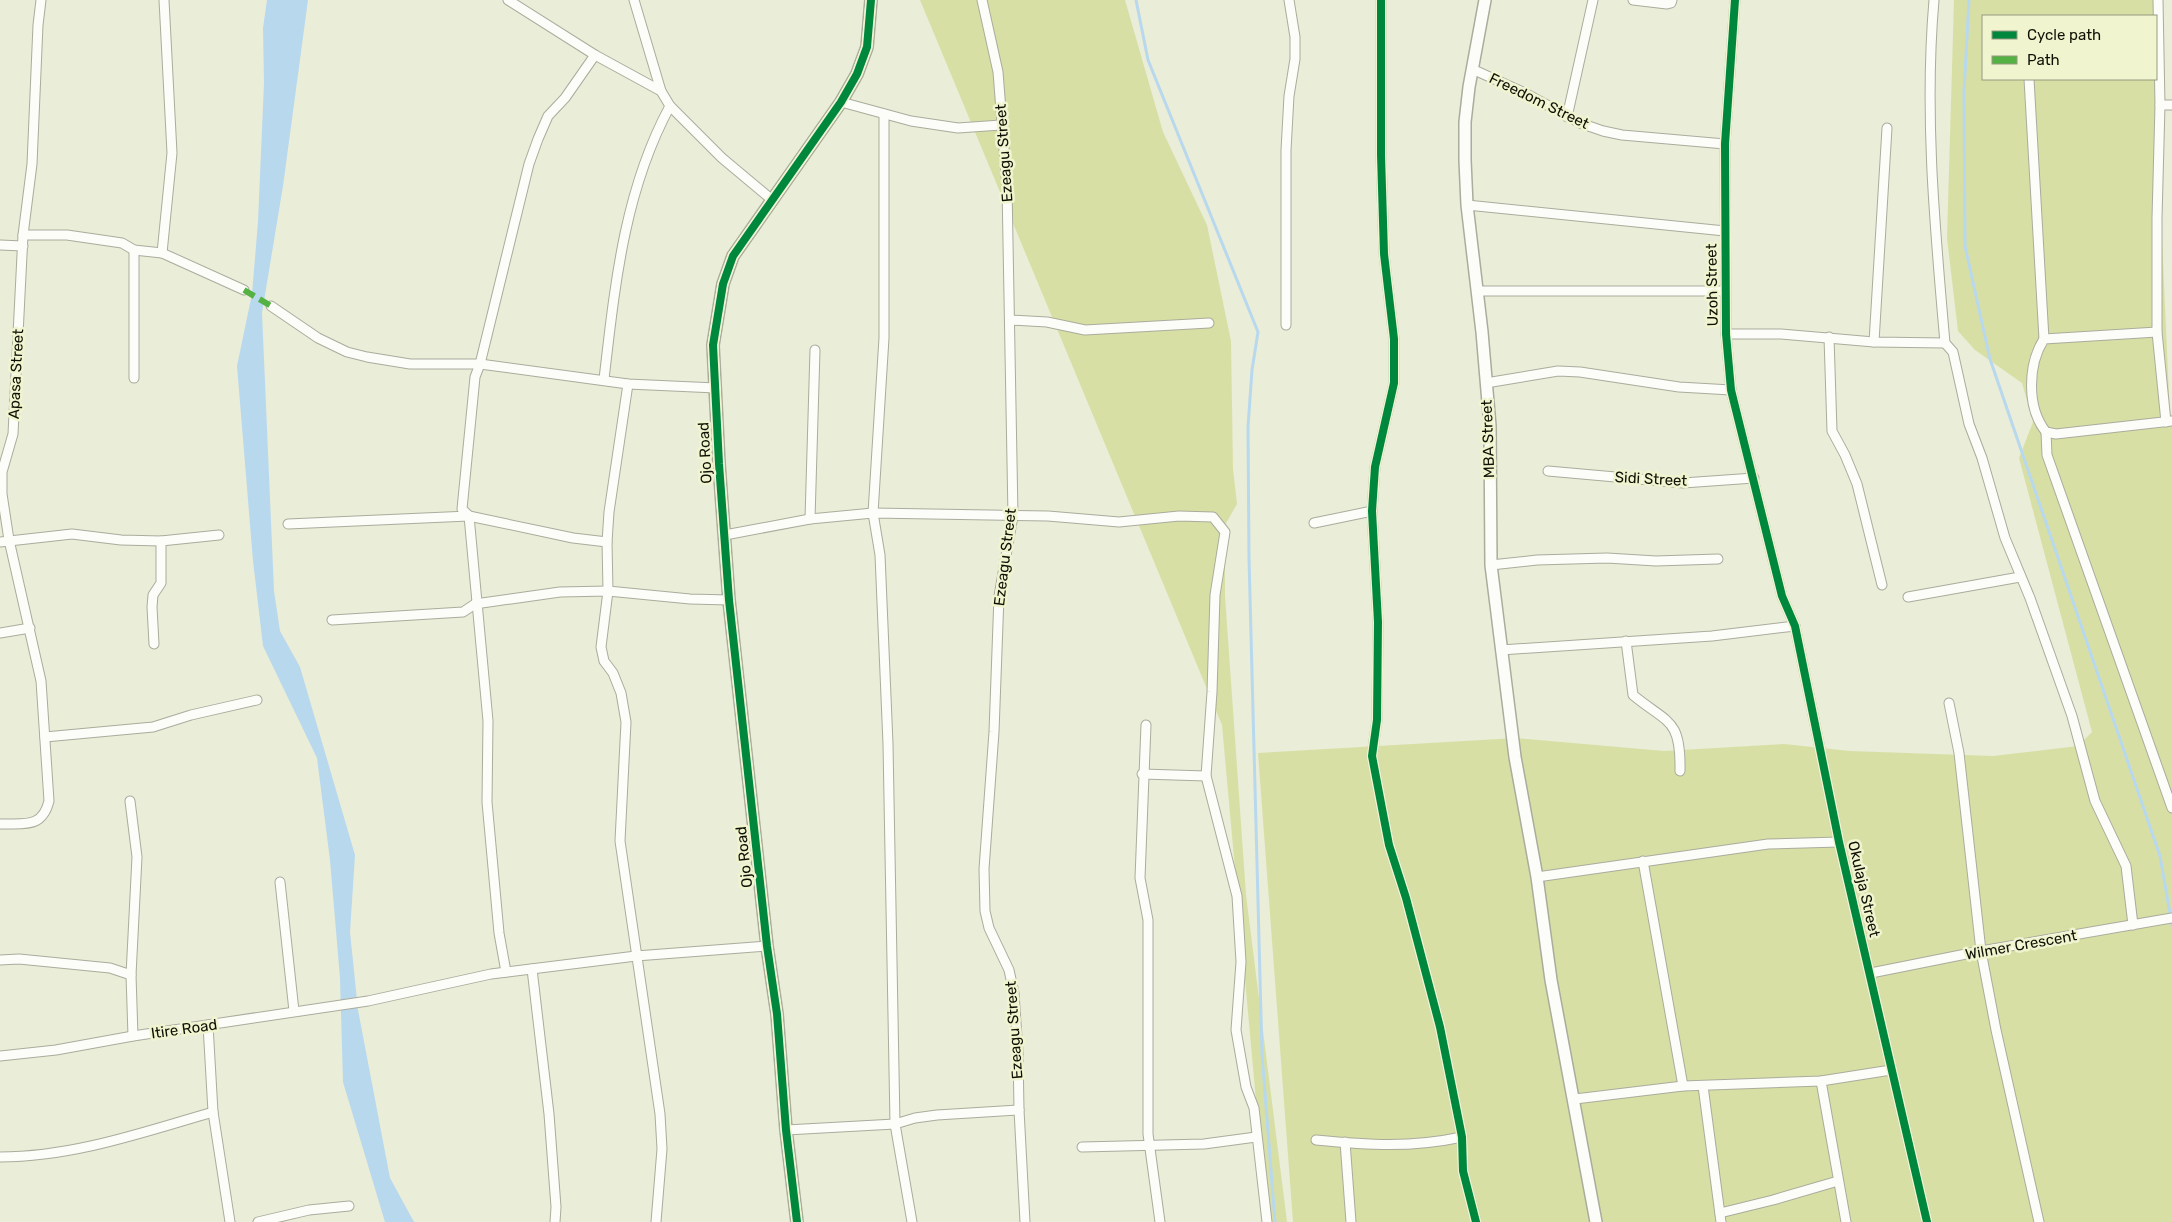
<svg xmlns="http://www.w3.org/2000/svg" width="2172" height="1222" font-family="Rubik,sans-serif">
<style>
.green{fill:#d8dfa5;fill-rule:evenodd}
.water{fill:#b8d8ee}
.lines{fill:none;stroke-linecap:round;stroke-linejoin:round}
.stream{stroke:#b8d8ee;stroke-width:3}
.minor-casing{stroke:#aaac9c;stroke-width:11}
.tertiary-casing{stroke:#aaac9c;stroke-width:14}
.minor{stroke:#fcfcf9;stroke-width:9}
.tertiary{stroke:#fcfcf9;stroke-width:11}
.quiet{stroke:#54b144;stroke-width:6;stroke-dasharray:12 6;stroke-linecap:butt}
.cycleway-casing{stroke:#f0f5d0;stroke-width:11}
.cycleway{stroke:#00873e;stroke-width:8}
.labels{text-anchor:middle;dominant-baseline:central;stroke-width:5;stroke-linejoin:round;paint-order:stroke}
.street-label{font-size:15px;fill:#101105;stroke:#f0f5d0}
</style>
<rect width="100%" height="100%" fill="#eaedd8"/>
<g class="green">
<polygon points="920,0 1125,0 1163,132 1207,225 1231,341 1233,469 1237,504 1225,525 1225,596 1246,895 1287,1222 1267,1222 1222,725"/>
<path d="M 1954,0 L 2157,0 L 2160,195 L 2170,417 L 2172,417 L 2172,1222 L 1293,1222 L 1258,753 L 1516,738 L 1664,751 L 1784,744 L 1850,751 L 1993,756 L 2078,746 L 2092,732 L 2019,458 L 2033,422 L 2022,383 L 1975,350 L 1958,331 L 1947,238 ZM 1983,16 L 2156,16 L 2156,79 L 1983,79 Z"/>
</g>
<polygon class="water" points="267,0 308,0 283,186 262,313 274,591 280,631 300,667 355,855 350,932 358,1010 390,1178 414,1222 385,1222 343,1082 340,978 330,860 317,758 263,646 253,561 237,366 252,294 258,222 264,83 263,28"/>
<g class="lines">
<g class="stream">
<polyline points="1136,0 1148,60 1258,332 1252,370 1248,427 1249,558 1262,1054 1275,1222"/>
<polyline points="1969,0 1964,92 1965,246 1990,359 2160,856 2172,925"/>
</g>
<g class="minor-casing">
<g id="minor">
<polyline points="508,0 595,55 661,91 670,106 722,158 771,199"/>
<polyline points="634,0 661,91"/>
<polyline points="982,0 998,72 1007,187 1013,516 999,596 994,732 984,869 985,911 989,928 1009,970 1014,993 1018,1052 1019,1110 1025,1222"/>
<polyline points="1381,0 1381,155 1384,254 1394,339 1394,383 1375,467 1372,511 1378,622 1377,720 1372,756 1389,845 1406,898 1440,1027 1462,1137 1463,1171 1476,1222"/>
<polyline points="1633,0 1667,4 1671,3 1672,0"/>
<polyline points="1735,0 1725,144 1726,334 1731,390 1782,596 1795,626 1839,842 1927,1222"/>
<path d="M 1934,0 C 1924,114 1935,229 1945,343 L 1953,352 L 1969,424 L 1982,458 L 2005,538 L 2030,598 L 2072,716 L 2095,801 L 2126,866 L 2133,925"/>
<polyline points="2158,0 2160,105 2157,218 2157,332 2166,422"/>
<polyline points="1472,69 1525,93 1580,123 1603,131 1622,135 1725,144"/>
<polyline points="2029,79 2044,339"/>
<polyline points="841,102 911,121 958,128 1001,125"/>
<polyline points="2160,105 2172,105"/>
<polyline points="884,114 884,338 873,513 880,555 888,744 895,1124 912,1222"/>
<polyline points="1567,117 1593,0"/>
<polyline points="1467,205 1725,231"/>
<polyline points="23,235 67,235 122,243 134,250 162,253 244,290"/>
<polyline points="0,245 23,246"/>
<polyline points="134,250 134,378"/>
<polyline points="162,253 172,153 164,0"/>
<polyline points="1477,291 1725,291"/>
<polyline points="271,306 318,338 347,352 367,357 410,364 480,364 628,384 716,388"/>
<polyline points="1010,320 1047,322 1085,330 1209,323"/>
<polyline points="1286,325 1286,150 1289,96 1295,59 1295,37 1289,0"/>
<path d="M 2157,332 L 2044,339 C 2028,364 2026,407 2046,432 L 2056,434 L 2172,421"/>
<polyline points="1726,334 1781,334 1874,342 1945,343"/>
<polyline points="1829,337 1832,431 1845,455 1857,484 1882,585"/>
<polyline points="1874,342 1887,128"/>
<path d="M 604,379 C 615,285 624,191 670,106"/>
<polyline points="1486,383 1558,371 1580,372 1679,387 1731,390"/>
<polyline points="628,384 609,512 607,542 608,591 601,647 604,661 613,673 621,693 626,722 620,841 660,1114 662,1149 656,1222"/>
<polyline points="2046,432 2047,455 2172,808"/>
<polyline points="1548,471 1683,483 1754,478"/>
<polyline points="810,519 815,350"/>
<polyline points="1314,523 1372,511"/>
<polyline points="288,524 469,516 573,538 607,542"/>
<polyline points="725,535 810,519 873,513 1048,516 1119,522 1179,516 1213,517 1225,532 1215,595 1212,692 1206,776 1237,896 1241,962 1236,1030 1246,1087 1254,1108 1267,1222"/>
<polyline points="0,542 72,534 121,540 161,541 219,535"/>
<polyline points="1491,565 1537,560 1607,558 1656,561 1718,559"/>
<polyline points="1908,597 2020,577"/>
<polyline points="332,620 463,612 475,604 560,592 608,591 690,599 729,600"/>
<polyline points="0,633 30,628"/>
<path d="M 1626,641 L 1633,695 C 1668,724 1681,718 1680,771"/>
<polyline points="154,644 152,607 153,595 161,583 161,541"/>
<polyline points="1501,650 1712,636 1795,626"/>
<polyline points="1949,703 1959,753 1981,951 1996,1030 2039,1222"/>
<polyline points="1146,725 1140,878 1148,920 1148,1134 1160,1222"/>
<polyline points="45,737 153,727 191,715 257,700"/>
<polyline points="1142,774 1206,776"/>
<polyline points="130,801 137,857 131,975 133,1036"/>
<path d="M 0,824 C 24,823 42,829 49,801 L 41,681 L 9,540 L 2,494 L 2,472 L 13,434 L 23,235 L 32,164 L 38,25 L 41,0"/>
<polyline points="1643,861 1683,1086"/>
<polyline points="1537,877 1768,844 1839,842"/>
<polyline points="280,882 294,1011"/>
<polyline points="0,960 19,959 110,968 131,975"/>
<polyline points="532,969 549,1114 556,1207 555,1222"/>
<polyline points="506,972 499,933 487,802 488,721 469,516 462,509 475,377 480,364 529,164 538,139 548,116 565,98 595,55"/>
<polyline points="1871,973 1981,951 2172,918"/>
<polyline points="208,1025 213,1112 230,1222"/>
<polyline points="0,1056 56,1050 133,1036 368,1001 491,974 636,956 767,946"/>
<polyline points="1821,1081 1846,1222"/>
<polyline points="1703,1086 1721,1222"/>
<polyline points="1575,1099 1683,1086 1821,1081 1891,1070"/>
<polyline points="786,1130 895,1124 915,1118 937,1115 1019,1110"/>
<path d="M 1316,1140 C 1367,1145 1411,1148 1462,1137"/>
<polyline points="1345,1142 1351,1222"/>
<polyline points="1082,1147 1204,1144 1256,1137"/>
<path d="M 0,1157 C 73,1157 144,1132 213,1112"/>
<polyline points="1720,1213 1773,1200 1838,1181"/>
<polyline points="258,1222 309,1210 349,1206"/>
</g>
</g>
<g class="tertiary-casing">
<g id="tertiary">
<polyline points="1485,0 1469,87 1465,122 1465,160 1467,205 1482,332 1490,426 1491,565 1515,757 1537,877 1551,980 1596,1222"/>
<polyline points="797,1222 786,1130 777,1014 767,946 729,600 719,464 713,345 723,284 733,256 841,102 857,74 867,47 871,0"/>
</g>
</g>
<use href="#minor" class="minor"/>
<use href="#tertiary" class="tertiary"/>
<polyline class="quiet" points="244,290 271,306"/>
<g class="cycleway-casing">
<g id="cycleway">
<polyline points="1381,0 1381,155 1384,254 1394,339 1394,383 1375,467 1372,511 1378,622 1377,720 1372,756 1389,845 1406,898 1440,1027 1462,1137 1463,1171 1476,1222"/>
<polyline points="1735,0 1725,144 1726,334 1731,390 1782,596 1795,626 1839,842 1927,1222"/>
<polyline points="797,1222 786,1130 777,1014 767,946 729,600 719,464 713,345 723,284 733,256 841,102 857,74 867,47 871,0"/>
</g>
</g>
<use href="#cycleway" class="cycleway"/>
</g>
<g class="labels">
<g class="street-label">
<text transform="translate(1539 101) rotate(26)">Freedom Street</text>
<text transform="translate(1004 153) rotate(-94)">Ezeagu Street</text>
<text transform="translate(1712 285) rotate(-91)">Uzoh Street</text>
<text transform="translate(16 374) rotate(-87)">Apasa Street</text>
<text transform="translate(1488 439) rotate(-92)">MBA Street</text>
<text transform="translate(705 453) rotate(-93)">Ojo Road</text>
<text transform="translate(1651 479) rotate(3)">Sidi Street</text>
<text transform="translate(1005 557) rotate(-83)">Ezeagu Street</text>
<text transform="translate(744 857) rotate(-96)">Ojo Road</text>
<text transform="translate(1864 889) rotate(77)">Okulaja Street</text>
<text transform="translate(2021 945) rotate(-10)">Wilmer Crescent</text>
<text transform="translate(184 1029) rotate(-8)">Itire Road</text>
<text transform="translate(1014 1030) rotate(-94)">Ezeagu Street</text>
</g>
</g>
<rect x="1982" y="15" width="175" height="65" fill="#f0f5d0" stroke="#969a7f"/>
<rect x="1992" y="31" width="25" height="8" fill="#00873e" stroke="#969a7f"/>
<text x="2027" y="40" font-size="15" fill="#101105">Cycle path</text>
<rect x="1992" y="56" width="25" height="8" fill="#54b144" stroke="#969a7f"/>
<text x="2027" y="65" font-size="15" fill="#101105">Path</text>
</svg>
